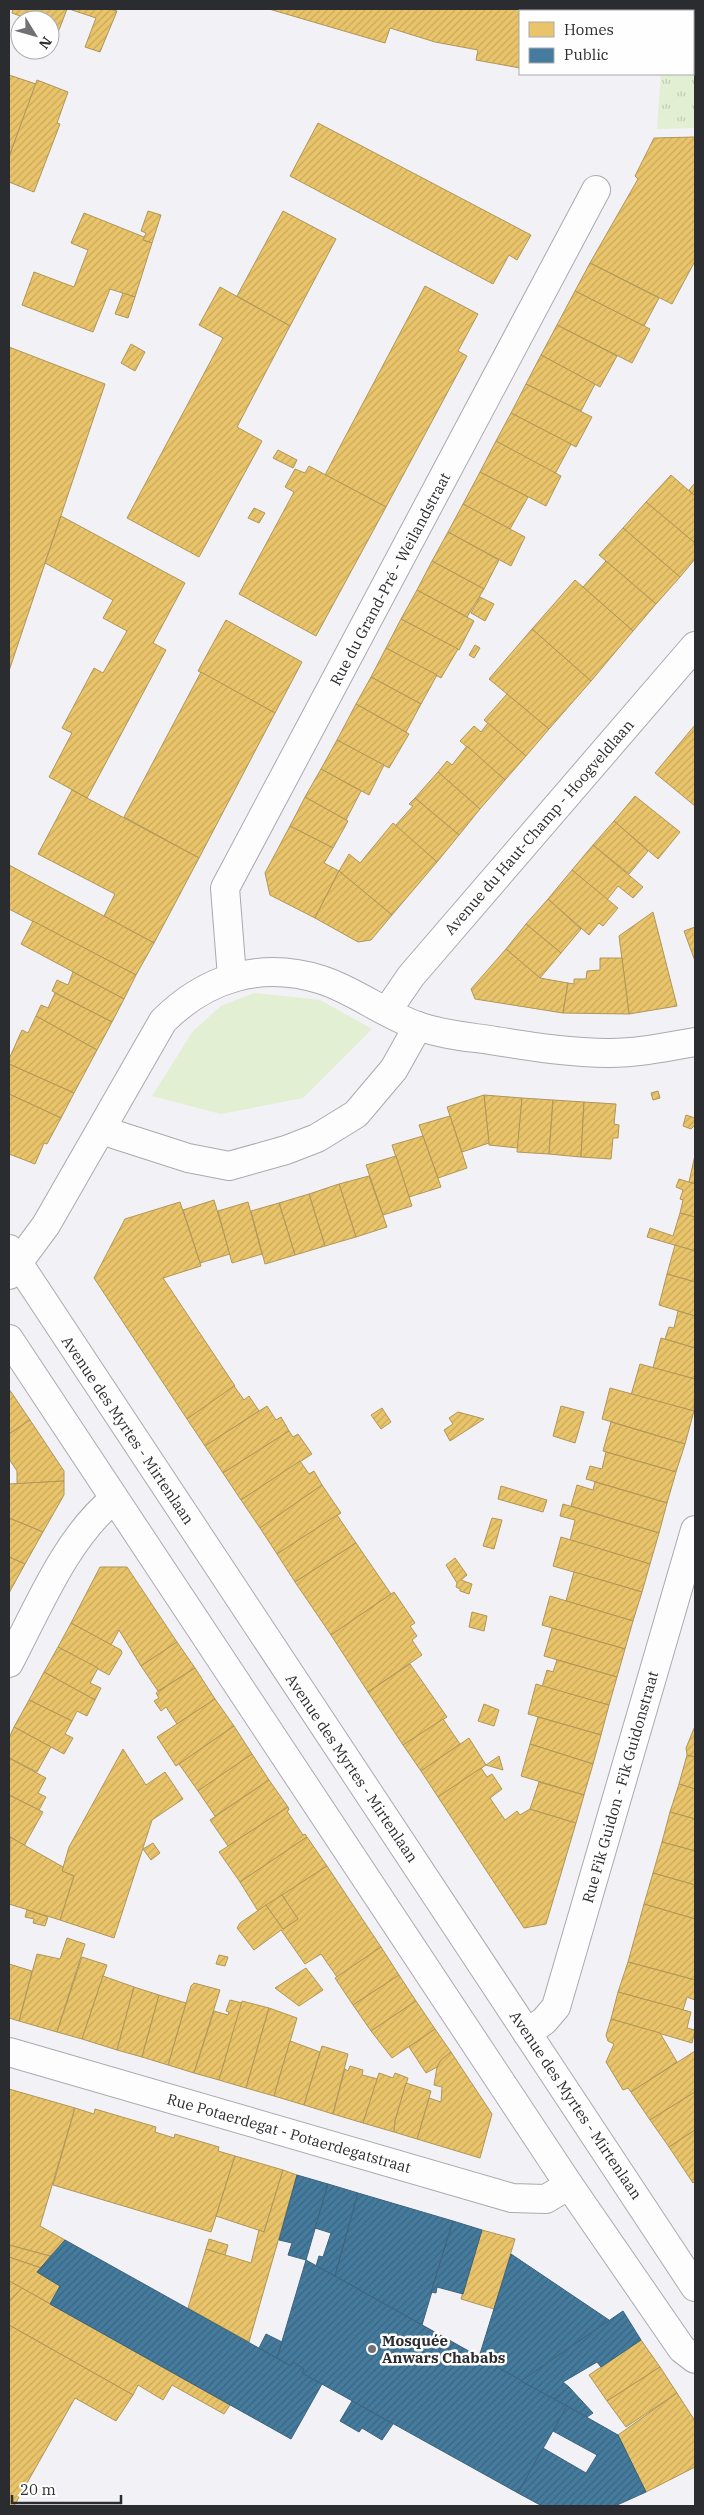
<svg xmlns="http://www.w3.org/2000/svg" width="704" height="2515" font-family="'IBM Plex Serif',serif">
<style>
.grass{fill:url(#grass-tufts)}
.green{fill:#e2efd2}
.homes{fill:url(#homes-hatch);stroke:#b09658}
.public{fill:url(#public-hatch);stroke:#3d637c}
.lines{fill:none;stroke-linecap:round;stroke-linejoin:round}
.minor-casing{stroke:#aaaaae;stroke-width:30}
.minor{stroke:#fdfdfe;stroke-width:28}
.poi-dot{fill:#707175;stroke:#fefefe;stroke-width:2}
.labels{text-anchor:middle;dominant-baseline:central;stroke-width:5;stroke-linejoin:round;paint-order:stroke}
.street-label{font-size:15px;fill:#2b2c2f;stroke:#fefefe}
.poi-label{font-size:15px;font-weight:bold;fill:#2b2c2f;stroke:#fefefe;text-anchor:start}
</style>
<defs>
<pattern id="grass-tufts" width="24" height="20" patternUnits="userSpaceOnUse" patternTransform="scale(1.25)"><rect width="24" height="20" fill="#e2efd2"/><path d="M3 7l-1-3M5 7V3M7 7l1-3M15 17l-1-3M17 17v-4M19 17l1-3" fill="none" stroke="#c2cdb5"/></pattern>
<pattern id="homes-hatch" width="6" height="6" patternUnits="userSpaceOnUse" patternTransform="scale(1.25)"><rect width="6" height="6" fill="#e9c46a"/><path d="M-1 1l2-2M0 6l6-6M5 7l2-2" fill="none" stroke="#c8a95c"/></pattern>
<pattern id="public-hatch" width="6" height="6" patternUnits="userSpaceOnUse" patternTransform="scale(1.25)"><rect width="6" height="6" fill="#457b9d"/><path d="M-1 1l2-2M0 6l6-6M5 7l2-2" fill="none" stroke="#3a6580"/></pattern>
</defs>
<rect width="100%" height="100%" fill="#f1f1f6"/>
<polygon class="grass" points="667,9 695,9 695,128 657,129 661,74 693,74 693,11 667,11"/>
<polygon class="green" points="254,993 320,1000 372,1029 303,1098 221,1114 152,1096 193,1031 221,1006"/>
<g class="homes">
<polygon points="9,9 67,9 59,30 50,27 50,20 31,20 12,13 13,10"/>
<polygon points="69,9 109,9 117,11 100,52 85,47 96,18"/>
<polygon points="269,9 562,9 562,11 520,11 520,68 476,60 478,50 435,42 390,28 385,43"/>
<polygon points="9,75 36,84 9,157"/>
<polygon points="37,80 68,92 57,123 60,124 34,192 9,182 9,157"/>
<polygon points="318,123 531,235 517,260 509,255 493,284 290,176"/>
<polygon points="695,137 695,261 672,304 590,263 638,179 635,176 654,138"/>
<polygon points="148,211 161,215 152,243 143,240 146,233 141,231"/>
<polygon points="283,211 336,239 290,326 237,296"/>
<polygon points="84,213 144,237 143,240 152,243 135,297 110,289 93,332 22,305 34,272 74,287 88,250 71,243"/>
<polygon points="590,263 659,298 644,326 575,291"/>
<polygon points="425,286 478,314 458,351 467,356 386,507 325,475"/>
<polygon points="220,287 290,326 237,427 262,441 199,557 127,518 223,338 199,325"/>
<polygon points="575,291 650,329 632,363 557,325"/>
<polygon points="123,293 135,297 128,318 115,314"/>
<polygon points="557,325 617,356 600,387 541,355"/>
<polygon points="131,344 145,352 135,371 121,363"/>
<polygon points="9,347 105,384 9,671"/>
<polygon points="541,355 595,384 581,411 526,384"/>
<polygon points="526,384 592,417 576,447 511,413"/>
<polygon points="511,413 571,444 555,474 496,441"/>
<polygon points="496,441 561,476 546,506 480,472"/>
<polygon points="278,450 297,460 293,468 273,458"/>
<polygon points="309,466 386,507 316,636 239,594 294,492 285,487 295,469 305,473"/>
<polygon points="480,472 528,497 510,529 463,504"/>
<polygon points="671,475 695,496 695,543 646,502"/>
<polygon points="695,483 695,496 689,490"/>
<polygon points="646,502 695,543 695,559 680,577 623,528"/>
<polygon points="463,504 525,537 511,566 448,532"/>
<polygon points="254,508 265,513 259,523 248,518"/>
<polygon points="61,516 185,583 153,643 166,650 87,798 49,777 72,733 62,728 94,668 103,673 127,631 103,618 113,600 45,563"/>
<polygon points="623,528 680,577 656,604 599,555"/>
<polygon points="448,532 499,560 484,589 432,561"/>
<polygon points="432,561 484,589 467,617 417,590"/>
<polygon points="606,561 656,604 633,631 583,587"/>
<polygon points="575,580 633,631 591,681 532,629"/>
<polygon points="417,590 474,621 459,650 401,619"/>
<polygon points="480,597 494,604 485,621 471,613"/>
<polygon points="401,619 458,649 441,678 386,648"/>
<polygon points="226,620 302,662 275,713 198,671"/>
<polygon points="532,629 591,681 549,729 489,679"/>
<polygon points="475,645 480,648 474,658 469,655"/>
<polygon points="386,648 437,675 421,704 371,677"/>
<polygon points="201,672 275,713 199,858 124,817"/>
<polygon points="371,677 421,704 406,732 356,704"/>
<polygon points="507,694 549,729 526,756 484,720"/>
<polygon points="356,704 409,734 389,768 337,740"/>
<polygon points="488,723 526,756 505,780 460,741 474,726 481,732"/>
<polygon points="695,725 695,806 655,773"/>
<polygon points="337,740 384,765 369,795 321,769"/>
<polygon points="467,746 505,780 480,809 438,772 447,761 452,765"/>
<polygon points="321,769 361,791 346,820 305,797"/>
<polygon points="438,772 480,809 459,835 415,798"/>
<polygon points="72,790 199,858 154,943 104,916 115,894 38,854"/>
<polygon points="635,796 680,832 658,859 614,821"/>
<polygon points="305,797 348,821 333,848 290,826"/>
<polygon points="415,798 459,835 437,862 395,826 413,806 409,804"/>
<polygon points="614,821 648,851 629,874 593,845"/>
<polygon points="393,823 437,862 392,915 339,871 349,854 360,863"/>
<polygon points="290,826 333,848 324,863 339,871 315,918 270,895 265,873"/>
<polygon points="593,845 643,887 633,898 618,886 607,900 572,870"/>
<polygon points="9,865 154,943 136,975 9,909"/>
<polygon points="572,870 618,908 603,926 599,923 589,935 548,899"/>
<polygon points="339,871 392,915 371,940 358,942 315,918"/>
<polygon points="548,899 581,929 561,953 526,924"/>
<polygon points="653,912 677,1006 629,1014 619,936"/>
<polygon points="33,921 136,975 124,999 21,944"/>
<polygon points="526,924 561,953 540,978 506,949"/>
<polygon points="695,927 695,961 684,931"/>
<polygon points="506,949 540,978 568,983 563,1013 475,999 471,989"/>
<polygon points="600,958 622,958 629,1014 563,1013 568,983 574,984 574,979 586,979 587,971 600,970"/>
<polygon points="73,972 124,999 112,1022 52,991 57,980 68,985"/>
<polygon points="55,993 112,1022 97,1050 36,1016 41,1005 48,1008"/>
<polygon points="36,1016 97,1050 74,1093 9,1064 9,1059 22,1030 28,1033"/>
<polygon points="9,1064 74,1093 61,1118 9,1094"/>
<polygon points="658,1091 660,1098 653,1100 651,1093"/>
<polygon points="9,1094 61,1118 47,1144 44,1143 35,1164 9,1154"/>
<polygon points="484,1095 522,1098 518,1148 489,1145"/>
<polygon points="484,1095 489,1143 462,1152 447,1107"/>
<polygon points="522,1098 553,1100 549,1154 517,1152"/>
<polygon points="553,1100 584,1102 581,1157 549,1154"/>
<polygon points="584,1102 616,1104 614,1124 619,1125 618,1138 613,1138 611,1159 581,1157"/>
<polygon points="686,1115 695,1118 695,1125 691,1129 683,1126"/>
<polygon points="450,1116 467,1168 438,1178 419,1125"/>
<polygon points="423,1136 441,1187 409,1197 392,1145"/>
<polygon points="695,1155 695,1184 689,1182"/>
<polygon points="396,1156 412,1206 383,1215 366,1165"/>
<polygon points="369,1176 387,1227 356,1237 339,1184"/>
<polygon points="679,1179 695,1184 695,1217 680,1213 683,1200 680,1199 683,1190 676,1187"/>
<polygon points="339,1184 356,1237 325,1246 309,1194"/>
<polygon points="309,1194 325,1246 295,1255 279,1203"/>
<polygon points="214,1200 230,1254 200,1263 183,1210"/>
<polygon points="180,1202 201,1266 163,1278 235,1386 187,1419 94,1278 125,1219"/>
<polygon points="248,1202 262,1254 232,1263 218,1211"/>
<polygon points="279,1203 295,1255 265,1264 251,1211"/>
<polygon points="680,1213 695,1217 695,1251 647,1237 650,1228 673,1236"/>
<polygon points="675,1245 695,1251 695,1282 667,1274"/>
<polygon points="667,1274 695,1282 695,1316 659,1305"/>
<polygon points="678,1311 695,1316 695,1348 665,1339 669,1327 674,1328"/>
<polygon points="661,1338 695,1348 695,1379 653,1368"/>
<polygon points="640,1364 695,1379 694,1411 631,1395"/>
<polygon points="234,1386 244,1400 249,1396 259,1411 205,1446 187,1419"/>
<polygon points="610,1388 694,1411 685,1444 602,1419"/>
<polygon points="9,1389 30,1420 9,1434"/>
<polygon points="267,1406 276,1420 281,1417 289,1431 223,1473 205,1446"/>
<polygon points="561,1406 584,1412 575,1443 553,1436"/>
<polygon points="382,1408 391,1422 381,1429 371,1415"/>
<polygon points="458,1412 484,1419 450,1441 444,1430 453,1424 449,1418"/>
<polygon points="30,1420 64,1471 64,1481 17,1484 17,1471 9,1459 9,1434"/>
<polygon points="611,1422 685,1444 676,1472 603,1451"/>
<polygon points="289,1431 293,1437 298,1434 312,1454 241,1500 223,1473"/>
<polygon points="606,1452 676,1472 667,1503 586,1479 590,1466 602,1469"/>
<polygon points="300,1461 309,1474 314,1471 322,1485 260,1528 241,1500"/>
<polygon points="64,1481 64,1495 43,1532 9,1518 9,1484"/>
<polygon points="595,1482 667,1503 659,1533 571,1506 577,1485 593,1490"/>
<polygon points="322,1485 341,1513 277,1554 260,1528"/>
<polygon points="501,1486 547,1500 543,1512 498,1499"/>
<polygon points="563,1504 659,1533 650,1564 570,1540 575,1520 560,1516"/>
<polygon points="337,1515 356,1543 295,1582 277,1554"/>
<polygon points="9,1518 43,1532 25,1564 9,1557"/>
<polygon points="492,1518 502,1520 494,1549 483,1546"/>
<polygon points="561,1537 650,1564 642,1592 553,1566"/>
<polygon points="356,1543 391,1594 331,1635 295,1582"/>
<polygon points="9,1557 25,1564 9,1593"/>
<polygon points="455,1558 467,1575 461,1580 472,1584 469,1594 460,1591 460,1589 456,1587 457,1583 446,1565"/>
<polygon points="100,1567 127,1567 177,1642 141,1666 119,1630 111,1645 71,1623"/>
<polygon points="574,1572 642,1592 633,1621 566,1601"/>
<polygon points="394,1592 415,1623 410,1626 417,1636 412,1640 422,1655 368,1692 331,1635"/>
<polygon points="550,1596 633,1621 625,1649 542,1625"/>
<polygon points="472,1612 487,1616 484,1631 469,1627"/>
<polygon points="71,1623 121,1650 122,1653 109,1675 58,1647"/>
<polygon points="552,1628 625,1649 617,1677 544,1656"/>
<polygon points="177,1642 195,1668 158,1691 141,1666"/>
<polygon points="58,1647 98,1668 90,1683 101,1688 95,1700 44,1672"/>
<polygon points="557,1660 617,1677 609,1705 542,1687 547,1670 553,1672"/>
<polygon points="410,1664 447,1717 403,1745 368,1692"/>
<polygon points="195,1668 215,1699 177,1724 166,1707 161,1711 154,1701 159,1698 156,1693"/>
<polygon points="44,1672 95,1700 87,1716 77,1711 72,1721 29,1700"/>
<polygon points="536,1684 609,1705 601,1735 528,1714"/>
<polygon points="215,1699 234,1726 176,1766 157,1737"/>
<polygon points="29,1700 72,1721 65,1734 73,1738 64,1754 14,1727"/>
<polygon points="484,1704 499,1710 494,1726 478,1721"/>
<polygon points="538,1717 601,1735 593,1764 530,1744"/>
<polygon points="443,1719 460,1744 421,1771 403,1745"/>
<polygon points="234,1726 252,1754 198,1791 179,1764"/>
<polygon points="695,1726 695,1757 687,1755 686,1748"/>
<polygon points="14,1727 51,1747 37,1772 9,1758 9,1738"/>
<polygon points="469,1738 486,1765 438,1797 421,1771"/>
<polygon points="530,1744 593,1764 584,1795 521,1776"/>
<polygon points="123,1749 146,1785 165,1772 183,1799 152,1820 114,1938 60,1920 74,1876 62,1871 69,1847"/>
<polygon points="252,1754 269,1780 215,1816 198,1791"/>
<polygon points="687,1755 695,1757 695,1789 679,1784"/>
<polygon points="499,1756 503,1770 486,1765"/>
<polygon points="9,1758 46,1778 38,1793 46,1797 39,1810 9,1795"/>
<polygon points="481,1768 487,1777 492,1774 502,1789 490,1798 505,1820 517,1811 520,1815 530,1809 576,1823 546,1924 524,1928 438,1797"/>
<polygon points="269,1780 288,1807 228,1846 210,1820"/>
<polygon points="539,1782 584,1795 576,1823 530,1809"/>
<polygon points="679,1784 695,1789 695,1819 670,1812"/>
<polygon points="9,1795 43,1812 24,1846 9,1836"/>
<polygon points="288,1807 289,1810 287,1811 303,1835 305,1834 307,1837 240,1882 219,1852"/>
<polygon points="670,1812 695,1819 695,1851 662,1842"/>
<polygon points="10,1837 63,1867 62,1871 74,1876 60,1920 9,1904"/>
<polygon points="307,1837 327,1866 258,1911 240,1882"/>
<polygon points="662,1842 695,1851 695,1885 653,1873"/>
<polygon points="153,1843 160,1853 151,1860 143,1849"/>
<polygon points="327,1866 381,1947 337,1977 321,1954 305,1964 281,1930 254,1950 237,1928 240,1923 266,1905 283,1929 298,1919 282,1895"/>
<polygon points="653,1873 695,1885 695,1919 644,1904"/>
<polygon points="282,1895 298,1919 283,1929 266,1905"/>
<polygon points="644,1904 695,1919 695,1980 628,1962"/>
<polygon points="27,1910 48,1917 45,1926 33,1923 34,1919 25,1917"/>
<polygon points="67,1938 85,1944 57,2032 19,2021 37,1954 60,1959"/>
<polygon points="381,1947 399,1975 353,2005 335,1978"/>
<polygon points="219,1955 228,1957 225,1966 216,1964"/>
<polygon points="82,1957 107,1965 82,2039 57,2032"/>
<polygon points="628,1962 695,1980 695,2000 687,1997 683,2010 618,1992"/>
<polygon points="9,1964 32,1971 19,2021 9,2018"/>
<polygon points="306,1968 323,1990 299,2006 275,1988"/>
<polygon points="399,1975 416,2001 371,2031 353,2005"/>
<polygon points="103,1976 134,1987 117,2050 82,2039"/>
<polygon points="194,1983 220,1990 194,2073 168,2065 191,1986"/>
<polygon points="134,1987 159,1995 142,2057 117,2050"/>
<polygon points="618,1992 691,2012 687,2028 695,2030 692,2043 611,2019"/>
<polygon points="159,1995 186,2003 168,2065 142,2057"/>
<polygon points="230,2000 242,2003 219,2080 194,2073 214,2011 228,2015 229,2012 226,2011"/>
<polygon points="242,2001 269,2008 246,2088 219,2080"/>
<polygon points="416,2001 435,2029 392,2058 371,2031"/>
<polygon points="269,2008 297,2018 274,2096 246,2088"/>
<polygon points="611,2019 660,2033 677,2062 631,2092 628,2088 623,2090 606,2062 614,2044 608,2041 606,2035"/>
<polygon points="435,2029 451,2052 441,2060 437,2067 426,2073 409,2047"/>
<polygon points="290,2041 320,2052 304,2105 274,2096"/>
<polygon points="322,2046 348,2054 333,2114 304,2105"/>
<polygon points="695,2051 695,2092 650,2120 631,2092"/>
<polygon points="451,2052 492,2114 480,2158 417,2139 429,2098 441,2102 442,2087 434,2085 437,2067 441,2060"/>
<polygon points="350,2066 363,2070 362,2075 378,2079 363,2123 333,2114 345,2069 348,2071"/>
<polygon points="379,2073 393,2078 395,2073 408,2078 395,2121 394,2132 363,2123"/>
<polygon points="406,2083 431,2091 417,2139 394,2132 395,2121"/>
<polygon points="9,2089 75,2108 40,2226 65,2240 50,2256 9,2245"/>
<polygon points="695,2092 695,2130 669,2147 650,2120"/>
<polygon points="75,2108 94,2114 95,2109 156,2127 155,2132 174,2138 175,2134 219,2147 218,2151 235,2156 211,2232 53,2185"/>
<polygon points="695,2130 695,2181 693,2183 669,2147"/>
<polygon points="235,2156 283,2170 264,2232 216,2216"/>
<polygon points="283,2170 297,2175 249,2342 188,2308 206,2249 251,2263 259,2230 264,2232"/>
<polygon points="482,2230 515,2239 494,2309 461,2299"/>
<polygon points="209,2239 228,2245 225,2255 206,2249"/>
<polygon points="9,2245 50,2256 41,2268 9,2257"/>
<polygon points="9,2257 41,2268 37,2272 60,2286 50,2304 9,2281"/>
<polygon points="9,2281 22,2288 9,2302"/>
<polygon points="22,2288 230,2405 224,2414 172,2385 163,2400 138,2385 133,2395 9,2325 9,2302"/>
<polygon points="9,2325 133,2395 116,2421 75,2398 14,2506 9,2506"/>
<polygon points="641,2340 660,2367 607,2401 589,2375"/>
<polygon points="660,2367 677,2393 626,2427 607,2401"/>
<polygon points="677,2393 695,2421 695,2467 646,2492 618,2435"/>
</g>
<g class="public">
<polygon points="297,2175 328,2184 306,2260 288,2255 292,2243 279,2240"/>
<polygon points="328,2184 358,2193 335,2276 316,2266 319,2256 323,2257 331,2233 315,2228"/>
<polygon points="358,2193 453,2221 422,2325 335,2276"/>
<polygon points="453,2221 482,2230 463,2294 437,2287 436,2293 431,2292"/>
<polygon points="65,2240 291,2366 294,2362 304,2369 302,2373 322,2384 291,2439 50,2304 60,2286 37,2272"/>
<polygon points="511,2254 609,2320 521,2381 479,2357"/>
<polygon points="306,2260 567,2406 518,2493 302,2373 304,2369 294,2362 291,2366 277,2358"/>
<polygon points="623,2311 641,2340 601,2367 597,2362 563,2382 569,2387 554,2399 521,2381"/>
<polygon points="266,2334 282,2342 277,2358 259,2348"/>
<polygon points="569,2387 593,2413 587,2417 554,2399"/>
<polygon points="352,2401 393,2424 382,2440 362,2428 359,2432 340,2421"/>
<polygon points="567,2406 618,2435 646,2492 615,2506 542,2506 518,2493 543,2448 586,2473 597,2455 553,2431"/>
</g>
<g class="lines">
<g class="minor-casing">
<g id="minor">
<polyline points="232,977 225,888 596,190"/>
<polyline points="387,1011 411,976 695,646"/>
<polyline points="101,1130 188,1158 229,1166 286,1150 317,1138 356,1114 394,1069 418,1026"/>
<polyline points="9,1249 695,2287"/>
<path d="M 9,1275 L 46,1225 L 163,1021 C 207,977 262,961 322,980 C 356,991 385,1015 418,1026 C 442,1035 471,1037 496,1041 C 534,1047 571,1053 609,1053 C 638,1053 667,1047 695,1042"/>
<polyline points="9,1339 569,2185 682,2349 695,2359"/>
<path d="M 9,1663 C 38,1608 66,1538 114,1499"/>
<polyline points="527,2033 544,2021 556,2007 695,1530"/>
<polyline points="9,2052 512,2198 546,2199 569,2185"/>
</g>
</g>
<use href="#minor" class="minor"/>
</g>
<circle class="poi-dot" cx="372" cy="2349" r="5"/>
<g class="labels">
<g class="street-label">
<text transform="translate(390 579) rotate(-62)">Rue du Grand-Pré - Weilandstraat</text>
<text transform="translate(539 827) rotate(-49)">Avenue du Haut-Champ - Hoogveldlaan</text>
<text transform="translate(128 1430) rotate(56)">Avenue des Myrtes - Mirtenlaan</text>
<text transform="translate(352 1768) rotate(56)">Avenue des Myrtes - Mirtenlaan</text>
<text transform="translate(620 1787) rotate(-74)">Rue Fik Guidon - Fik Guidonstraat</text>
<text transform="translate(576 2105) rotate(56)">Avenue des Myrtes - Mirtenlaan</text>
<text transform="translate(289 2133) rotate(16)">Rue Potaerdegat - Potaerdegatstraat</text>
</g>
<g class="poi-label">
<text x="382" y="2340">Mosquée<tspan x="382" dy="17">Anwars Chababs</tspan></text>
</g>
</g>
<rect width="704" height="2515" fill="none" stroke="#2b2c2f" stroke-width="20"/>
<rect x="519" y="10" width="175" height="65" fill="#fefefe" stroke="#aaaaab"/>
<rect x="529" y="22" width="25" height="15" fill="#e9c46a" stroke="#aaaaab"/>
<text x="564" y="35" font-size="15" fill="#2b2c2f">Homes</text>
<rect x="529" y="48" width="25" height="15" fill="#457b9d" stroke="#aaaaab"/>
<text x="564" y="60" font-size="15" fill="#2b2c2f">Public</text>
<g transform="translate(35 35) rotate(127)"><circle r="24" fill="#fefefe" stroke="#aaaaab"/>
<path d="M0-4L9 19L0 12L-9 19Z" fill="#707175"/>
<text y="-8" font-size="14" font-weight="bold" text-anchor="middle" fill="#2b2c2f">N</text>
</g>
<path d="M12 2495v8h109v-8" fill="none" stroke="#2b2c2f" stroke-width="2.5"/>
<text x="20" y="2495" font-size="15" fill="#2b2c2f" stroke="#fefefe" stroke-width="4" paint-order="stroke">20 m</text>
</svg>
